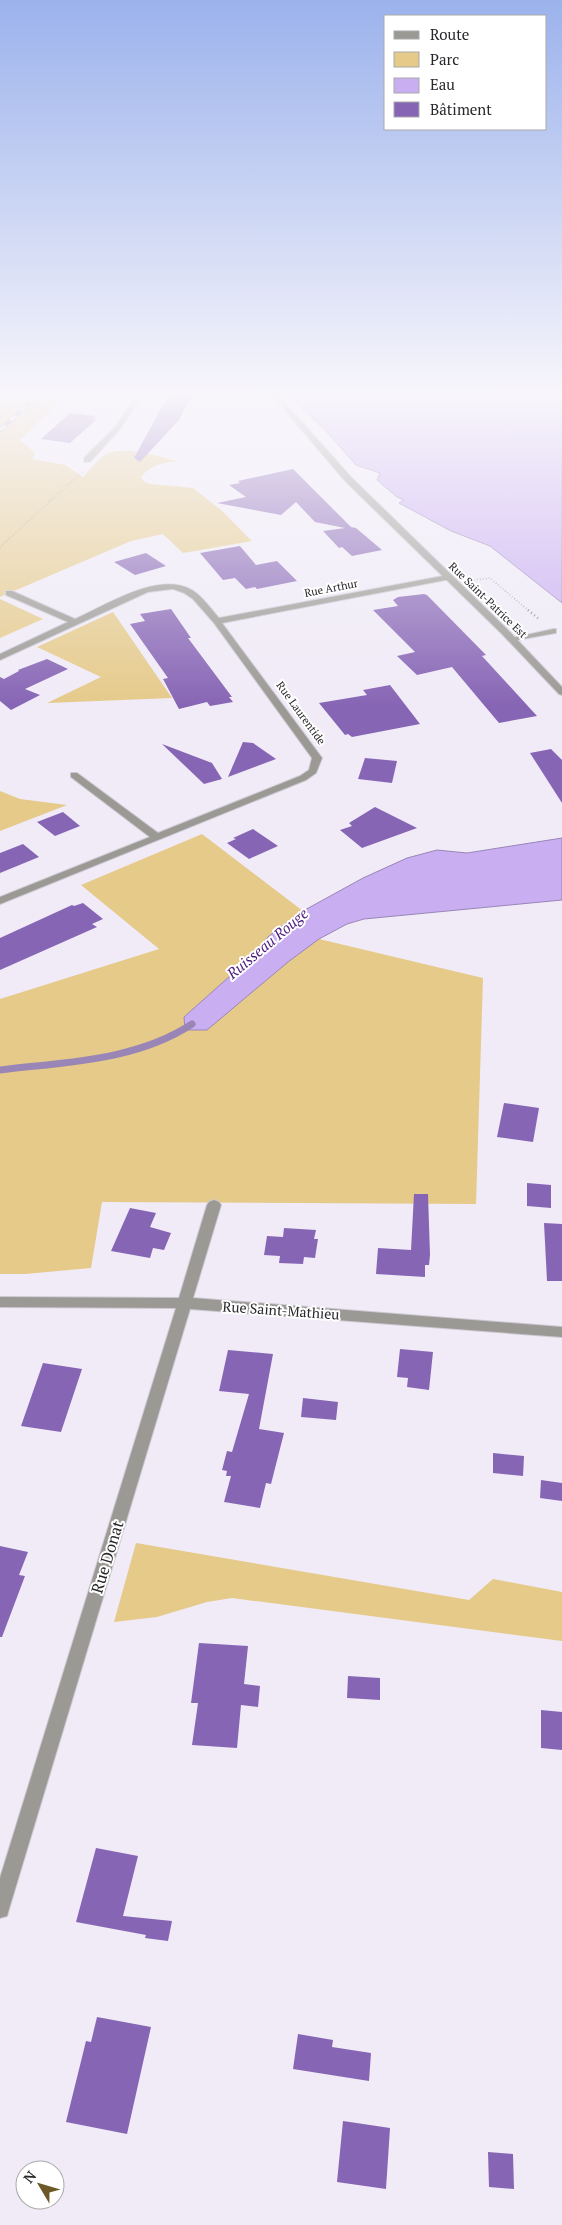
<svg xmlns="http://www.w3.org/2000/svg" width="562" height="2225" font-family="'PT Serif',serif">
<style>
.green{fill:#e5ca8a}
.water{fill:#c9aef2;stroke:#9986b6}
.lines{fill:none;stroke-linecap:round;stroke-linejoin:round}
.stream{stroke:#9986b6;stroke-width:7}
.building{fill:#8765b5}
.service-casing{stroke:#ccc8d2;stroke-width:2}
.minor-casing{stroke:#ccc8d2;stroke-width:2}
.tertiary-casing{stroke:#ccc8d2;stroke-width:2}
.path-far1{stroke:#838088;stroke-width:2;stroke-dasharray:0.5 2.5;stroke-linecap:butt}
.path{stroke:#838088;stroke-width:2.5;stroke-dasharray:1 3;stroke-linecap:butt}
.service{fill:#9b9994;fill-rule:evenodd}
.minor{fill:#9b9994;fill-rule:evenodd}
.tertiary{fill:#9b9994;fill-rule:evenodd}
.rail-casing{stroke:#8c8991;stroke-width:4}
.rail{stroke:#fff;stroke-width:2.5;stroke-dasharray:7;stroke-linecap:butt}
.labels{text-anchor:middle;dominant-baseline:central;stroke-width:4;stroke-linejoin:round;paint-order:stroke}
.far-street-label{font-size:11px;fill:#28272b;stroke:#fff}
.street-label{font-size:14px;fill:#28272b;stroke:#fff}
.water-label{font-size:15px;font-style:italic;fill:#512182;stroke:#fff}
.near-street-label{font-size:16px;fill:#28272b;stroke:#fff}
</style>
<rect width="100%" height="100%" fill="#f0ebf7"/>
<g class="green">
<path d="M 8,394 L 68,394 L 20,440 L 35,453 L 32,459 L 65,465 L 83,477 C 90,470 97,460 105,455 C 122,444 159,457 177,461 C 163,463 149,465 141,478 L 145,482 L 151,484 L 193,488 L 222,511 L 252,541 L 183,553 L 163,534 L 131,541 L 0,597 L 0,401 Z"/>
<polygon points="0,599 43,619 0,638"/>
<polygon points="113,612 172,698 47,703 101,677 37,647"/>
<polygon points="0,791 20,799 67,805 0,831"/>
<polygon points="202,834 303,911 268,937 249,959 184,1017 185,1030 319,939 483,978 476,1204 102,1202 91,1268 25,1274 0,1274 0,999 159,949 81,885"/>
<polygon points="136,1543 469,1600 493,1579 562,1592 562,1641 232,1598 207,1602 157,1617 114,1622"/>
</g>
<g class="water">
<polygon points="292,394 555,394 562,400 562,603 490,546 451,531 399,503 404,500 397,497 377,480 380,473 356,465 326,431 298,405"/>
<polygon points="562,838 562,900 364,919 347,924 319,939 288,962 207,1030 185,1030 184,1017 249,959 268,937 282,926 303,911 363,878 407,858 437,850 467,853"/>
</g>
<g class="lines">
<path class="stream" d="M 0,1070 C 65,1062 136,1061 192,1024"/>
</g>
<g class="building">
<polygon points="169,394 191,396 179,420 140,462 134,458"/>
<polygon points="70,413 96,416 93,418 97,419 70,443 41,439"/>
<polygon points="293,469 351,527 356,528 382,550 352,556 342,547 339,548 323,531 345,528 315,522 296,502 281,515 217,503 246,497 229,485 240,483 238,481"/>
<polygon points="240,546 256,565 277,561 297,581 257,589 255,587 246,589 235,578 223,580 200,553"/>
<polygon points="146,553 166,566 135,575 114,562"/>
<polygon points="424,594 427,595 485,654 486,655 482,656 537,716 499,723 452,667 417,675 397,656 415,652 373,610 398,606 393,600 398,597"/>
<polygon points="171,609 191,638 188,638 232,697 229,697 233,702 210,706 207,702 179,709 163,679 168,678 130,624 145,621 140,614"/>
<polygon points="47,659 68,669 25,689 40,695 11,710 0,701 0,677 4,679 19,671 18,670"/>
<polygon points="390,685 420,724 352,737 348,734 345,735 319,703 367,695 363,690"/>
<polygon points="243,742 253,743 276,759 228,777"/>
<polygon points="162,744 212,763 222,779 204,784"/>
<polygon points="551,749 562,760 562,803 530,753"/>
<polygon points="365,758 397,761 392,783 358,779"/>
<polygon points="375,807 417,828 362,848 340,830 352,826 349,823"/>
<polygon points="63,812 80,826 55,836 37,822"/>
<polygon points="253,829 278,846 249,859 227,843 236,839 233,838"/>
<polygon points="23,844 39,857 0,873 0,853"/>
<polygon points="83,903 103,919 92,924 97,927 0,970 0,938 72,905 74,906"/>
<polygon points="504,1103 539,1108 533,1142 497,1137"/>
<polygon points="527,1183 551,1185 551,1208 527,1206"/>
<polygon points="414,1194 428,1194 430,1255 429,1265 425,1265 425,1277 376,1274 378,1248 411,1250"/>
<polygon points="130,1208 156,1213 150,1227 171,1233 164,1250 153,1248 150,1258 111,1251"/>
<polygon points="544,1223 562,1224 562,1281 547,1281"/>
<polygon points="284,1228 316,1230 314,1239 318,1239 315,1258 304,1257 303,1264 279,1263 280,1256 264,1255 267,1236 283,1237"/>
<polygon points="400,1349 433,1352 429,1390 407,1387 408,1378 397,1377"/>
<polygon points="228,1350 273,1354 259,1429 284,1433 271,1484 266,1483 260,1508 224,1502 231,1476 226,1476 227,1471 222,1470 227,1451 232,1452 249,1394 219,1391"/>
<polygon points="43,1363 82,1369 61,1432 21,1426"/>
<polygon points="303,1398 338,1402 336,1420 301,1417"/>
<polygon points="493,1453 524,1456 523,1476 493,1473"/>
<polygon points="541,1480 562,1483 562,1501 540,1498"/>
<polygon points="0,1546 28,1552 19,1575 25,1576 2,1637 0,1637"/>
<polygon points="199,1643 248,1646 244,1684 260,1686 258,1707 241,1705 237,1748 192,1745 198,1703 191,1703"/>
<polygon points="348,1676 380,1678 380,1700 347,1698"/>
<polygon points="541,1710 562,1712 562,1750 541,1748"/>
<polygon points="96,1848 138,1856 123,1916 172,1921 168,1941 145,1938 146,1935 76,1922"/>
<polygon points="97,2017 151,2027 127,2134 66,2122 86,2041 91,2042"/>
<polygon points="298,2034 333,2040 332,2047 371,2053 369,2081 293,2069"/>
<polygon points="343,2121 390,2128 386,2189 337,2182"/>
<polygon points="488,2152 513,2154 514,2189 489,2187"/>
</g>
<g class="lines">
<g class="service-casing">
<polygon id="service" points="553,629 556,629 556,633 512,641 508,639"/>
</g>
<g class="minor-casing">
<g id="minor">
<polygon points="137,394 143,394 120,429 90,462 84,462 84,458 115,427"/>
<path d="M 448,575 L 451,575 L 451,579 L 222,623 L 322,758 L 316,773 L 306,780 L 0,904 L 0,897 L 150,837 L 71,777 L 71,773 L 77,773 L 158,833 L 300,776 L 309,770 L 312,758 L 214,623 L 193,599 L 184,593 L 173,589 L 148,592 L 0,660 L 0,654 L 68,622 L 6,595 L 6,591 L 12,591 L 75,619 C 107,605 158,571 192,590 C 203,597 211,609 219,618 Z"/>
<polygon points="214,1200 219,1202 221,1205 193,1298 562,1327 562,1337 190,1309 9,1909 7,1916 0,1918 0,1878 176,1308 0,1307 0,1297 179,1298 207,1205 209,1202"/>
</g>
</g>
<g class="tertiary-casing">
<polygon id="tertiary" points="271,394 277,394 351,477 507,629 562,687 562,695 559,694 501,633 345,481"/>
</g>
<g class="path-far1">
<polyline points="0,547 83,471"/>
<polyline points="474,580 490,578 529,611"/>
</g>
<polyline class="path" points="528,610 540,620"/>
<use href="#service" class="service"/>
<use href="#minor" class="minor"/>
<use href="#tertiary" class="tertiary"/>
<g class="rail-casing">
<polyline id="rail" points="0,430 39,394"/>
</g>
<use href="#rail" class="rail"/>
</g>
<linearGradient id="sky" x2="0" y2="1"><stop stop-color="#9bb2ec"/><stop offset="0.56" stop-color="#f8f6fb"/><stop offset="1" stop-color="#f8f6fb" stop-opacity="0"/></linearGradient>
<rect width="562" height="705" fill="url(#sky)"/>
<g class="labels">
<g class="far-street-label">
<text transform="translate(331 588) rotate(-11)">Rue Arthur</text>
<text transform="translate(488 600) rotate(44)">Rue Saint-Patrice Est</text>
<text transform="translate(301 713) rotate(54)">Rue Laurentide</text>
</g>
<g class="street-label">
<text transform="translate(281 1310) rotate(4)">Rue Saint-Mathieu</text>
</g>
<g class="water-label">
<text transform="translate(267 943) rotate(-40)">Ruisseau Rouge</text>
</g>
<g class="near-street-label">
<text transform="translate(107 1557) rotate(-73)">Rue Donat</text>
</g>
</g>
<rect x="384" y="15" width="162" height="115" fill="#ffffff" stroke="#a9a9aa"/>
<rect x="394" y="31" width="25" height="8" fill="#9b9994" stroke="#a9a9aa"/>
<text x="430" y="40" font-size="15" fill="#28272b">Route</text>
<rect x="394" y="52" width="25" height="15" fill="#e5ca8a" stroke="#a9a9aa"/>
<text x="430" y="65" font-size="15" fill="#28272b">Parc</text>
<rect x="394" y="78" width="25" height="15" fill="#c9aef2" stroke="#a9a9aa"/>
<text x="430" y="90" font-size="15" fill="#28272b">Eau</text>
<rect x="394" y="102" width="25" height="15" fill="#8765b5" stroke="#a9a9aa"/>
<text x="430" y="115" font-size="15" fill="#28272b">Bâtiment</text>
<g transform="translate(40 2185) rotate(308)"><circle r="24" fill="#ffffff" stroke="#a9a9aa"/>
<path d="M0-4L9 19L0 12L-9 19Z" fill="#6d5928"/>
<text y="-8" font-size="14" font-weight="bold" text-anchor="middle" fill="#28272b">N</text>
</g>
</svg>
